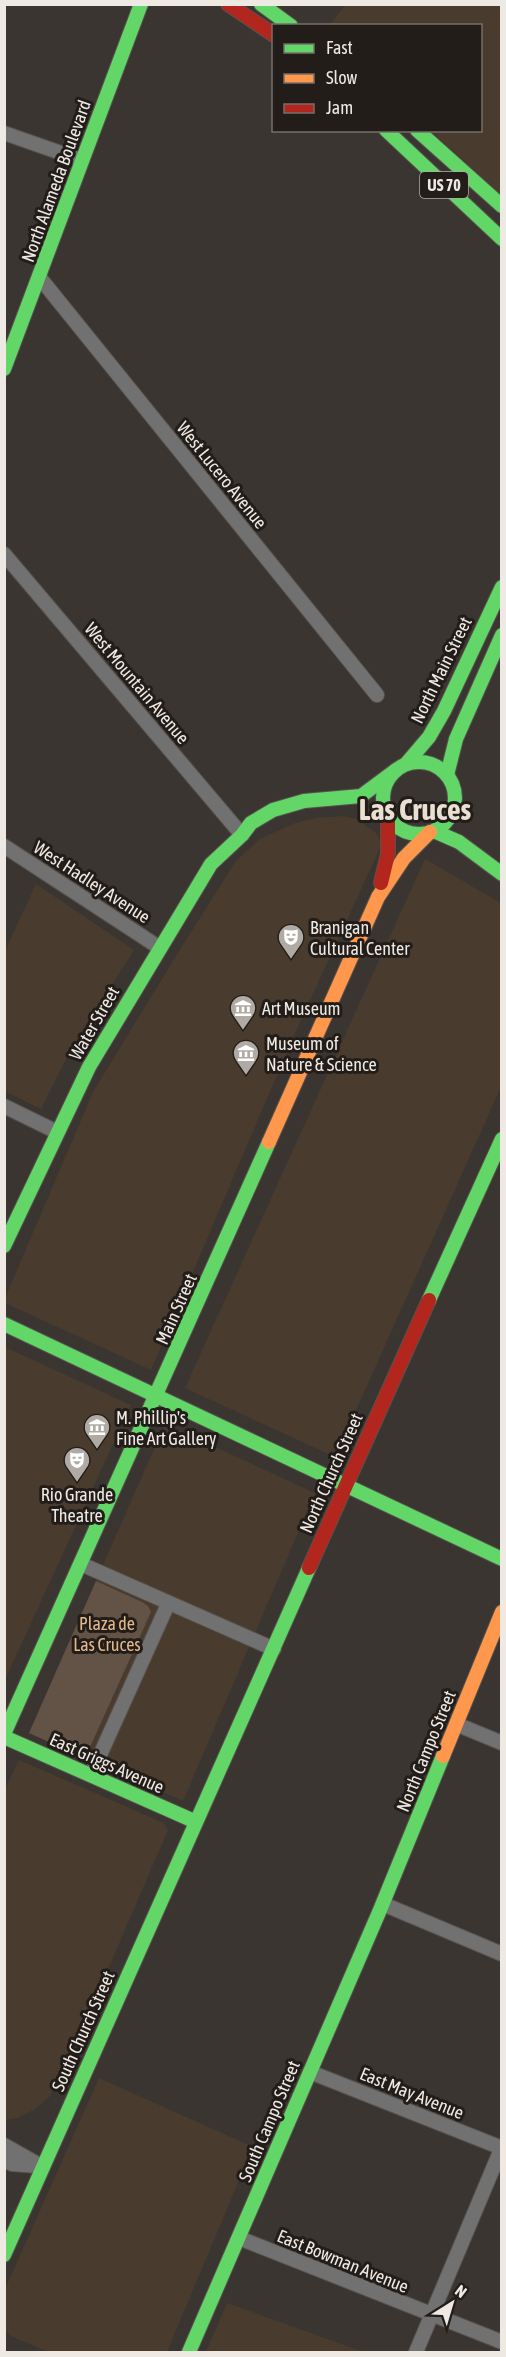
<svg xmlns="http://www.w3.org/2000/svg" width="506" height="2357" font-family="'Asap Condensed',sans-serif">
<style>
.built{fill:#493c2e}
.green{fill:#625346}
.lines{fill:none;stroke-linecap:round;stroke-linejoin:round}
.street-casing{stroke:#56524e;stroke-width:16}
.fast-casing{stroke:#56524e;stroke-width:16}
.slow-casing{stroke:#56524e;stroke-width:16}
.jam-casing{stroke:#56524e;stroke-width:16}
.street{stroke:#727172;stroke-width:14}
.fast{stroke:#63d668;stroke-width:14}
.slow{stroke:#ff974d;stroke-width:14}
.jam{stroke:#b3261e;stroke-width:14}
.labels{text-anchor:middle;dominant-baseline:central;stroke-width:6;stroke-linejoin:round;paint-order:stroke}
.shield{fill:#221d19;stroke:#b2aca7;stroke-width:1.5}
.shield-label{font-size:16px;font-weight:bold;fill:#efe9e4}
.street-label{font-size:18px;fill:#efe9e4;stroke:#221d19}
.poi-label{font-size:18px;fill:#efe9e4;stroke:#221d19;text-anchor:start}
.park-label{font-size:18px;fill:#e3b88d;stroke:#221d19}
.town-label{font-size:30px;font-weight:bold;fill:#eadfd3;stroke:#221d19}
</style>
<rect width="100%" height="100%" fill="#3a3530"/>
<g class="built">
<polygon points="345,5 501,5 501,194 431,131 480,130 480,26 329,26"/>
<polygon points="343,816 357,819 376,833 382,844 295,1033 151,1370 5,1303 5,1298 93,1092 184,943 236,861 260,839 295,823 316,818"/>
<polygon points="425,859 501,903 501,1087 335,1457 185,1388"/>
<polygon points="36,884 134,950 71,1049 41,1109 4,1091 5,951"/>
<polygon points="5,1347 131,1405 5,1680"/>
<polygon points="165,1424 315,1493 183,1801 29,1733"/>
<polygon points="19,1760 164,1823 168,1830 62,2076 49,2097 35,2109 17,2118 5,2120 4,1791"/>
<polygon points="99,2078 253,2147 167,2352 49,2352 13,2337 5,2331 5,2289"/>
<polygon points="227,2303 364,2352 206,2352"/>
</g>
<polygon class="green" points="96,1581 142,1602 148,1606 151,1612 85,1758 29,1733"/>
<g class="lines">
<g class="street-casing">
<g id="street">
<polyline points="4,133 81,160"/>
<polyline points="40,278 377,695"/>
<polyline points="4,554 242,835"/>
<polyline points="4,846 160,948"/>
<polyline points="4,1106 57,1132"/>
<polyline points="81,1564 274,1649"/>
<polyline points="456,1724 502,1743"/>
<polyline points="91,1775 168,1604"/>
<polyline points="383,1904 502,1954"/>
<polyline points="310,2072 502,2148"/>
<polyline points="4,2145 43,2167"/>
<polyline points="4,2160 12,2164 38,2166"/>
<polyline points="239,2238 502,2342"/>
<polyline points="416,2352 502,2147"/>
</g>
</g>
<g class="fast-casing">
<g id="fast">
<polyline points="261,4 291,26"/>
<polyline points="386,130 502,239"/>
<polyline points="417,130 502,206"/>
<polyline points="4,369 141,4"/>
<circle cx="419" cy="798" r="36"/>
<polyline points="406,764 429,737 444,711 502,587"/>
<polyline points="447,775 456,739 502,635"/>
<polyline points="434,831 459,842 502,874"/>
<polyline points="4,1246 89,1067 211,864 242,835 251,823 273,810 304,801 361,796 396,770"/>
<polyline points="429,1300 502,1139"/>
<polyline points="4,1324 502,1559"/>
<polyline points="4,1734 269,1142"/>
<polyline points="4,1737 194,1821"/>
<polyline points="4,2255 309,1568"/>
<polyline points="189,2352 380,1910 443,1756"/>
</g>
</g>
<g class="slow-casing">
<g id="slow">
<polyline points="269,1142 378,897 404,858 430,832"/>
<polyline points="443,1756 502,1612"/>
</g>
</g>
<g class="jam-casing">
<g id="jam">
<polyline points="228,4 274,35"/>
<polyline points="381,883 388,854 388,816"/>
<polyline points="309,1568 429,1300"/>
</g>
</g>
<use href="#street" class="street"/>
<use href="#fast" class="fast"/>
<use href="#slow" class="slow"/>
<use href="#jam" class="jam"/>
</g>
<defs>
<g id="theatre-pin" transform="scale(1.35)"><path d="M0 17L-7.5 6A9.5 9.5 0 1 1 7.5 6Z" fill="#b0aaa5" stroke="#221d19"/><path d="M-5-5.5Q0-4 5-5.5V0Q5 5 0 6Q-5 5-5 0ZM-3.3-2.5H-1v1.5H-3.3ZM1-2.5H3.3v1.5H1ZM-2.8 1Q0 5.5 2.8 1Z" fill="#fff"/></g>
<g id="museum-pin" transform="scale(1.35)"><path d="M0 17L-7.5 6A9.5 9.5 0 1 1 7.5 6Z" fill="#b0aaa5" stroke="#221d19"/><path d="M0-6L6-3V-2H-6V-3ZM-5-1h2V3h-2ZM-1-1h2V3h-2ZM3-1h2V3H3ZM-6 4H6V6H-6Z" fill="#fff"/></g>
</defs>
<g fill-rule="evenodd">
<use href="#theatre-pin" x="291" y="937"/>
<use href="#museum-pin" x="243" y="1008"/>
<use href="#museum-pin" x="246" y="1053"/>
<use href="#museum-pin" x="97" y="1427"/>
<use href="#theatre-pin" x="77" y="1460"/>
</g>
<g class="labels">
<rect class="shield" x="420" y="172" width="48" height="26" rx="4.5"/>
<g class="shield-label">
<text x="444" y="185">US 70</text>
</g>
<g class="street-label">
<text transform="translate(56 181) rotate(-70)">North Alameda Boulevard</text>
<text transform="translate(222 475) rotate(51)">West Lucero Avenue</text>
<text transform="translate(441 670) rotate(-64)">North Main Street</text>
<text transform="translate(137 683) rotate(50)">West Mountain Avenue</text>
<text transform="translate(92 882) rotate(33)">West Hadley Avenue</text>
<text transform="translate(94 1023) rotate(-60)">Water Street</text>
<text transform="translate(176 1309) rotate(-66)">Main Street</text>
<text transform="translate(331 1473) rotate(-66)">North Church Street</text>
<text transform="translate(426 1751) rotate(-68)">North Campo Street</text>
<text transform="translate(107 1763) rotate(24)">East Griggs Avenue</text>
<text transform="translate(83 2031) rotate(-66)">South Church Street</text>
<text transform="translate(412 2093) rotate(22)">East May Avenue</text>
<text transform="translate(269 2121) rotate(-67)">South Campo Street</text>
<text transform="translate(343 2261) rotate(22)">East Bowman Avenue</text>
</g>
<g class="poi-label">
<text x="310" y="927">Branigan<tspan x="310" dy="21">Cultural Center</tspan></text>
<text x="262" y="1008">Art Museum</text>
<text x="266" y="1043">Museum of<tspan x="266" dy="21">Nature &amp; Science</tspan></text>
<text x="116" y="1417">M. Phillip's<tspan x="116" dy="21">Fine Art Gallery</tspan></text>
<text x="77" y="1494" text-anchor="middle">Rio Grande<tspan x="77" dy="21">Theatre</tspan></text>
</g>
<g class="park-label">
<text x="107" y="1623">Plaza de<tspan x="107" dy="21">Las Cruces</tspan></text>
</g>
<g class="town-label">
<text x="415" y="809">Las Cruces</text>
</g>
</g>
<rect width="506" height="2357" fill="none" stroke="#efe9e4" stroke-width="12"/>
<rect x="272" y="24" width="210" height="108" fill="#221d19" stroke="#746f6a" stroke-width="1.5"/>
<rect x="284" y="44" width="30" height="9" fill="#63d668" stroke="#746f6a" stroke-width="1.5"/>
<text x="326" y="54" font-size="18" fill="#efe9e4">Fast</text>
<rect x="284" y="74" width="30" height="9" fill="#ff974d" stroke="#746f6a" stroke-width="1.5"/>
<text x="326" y="84" font-size="18" fill="#efe9e4">Slow</text>
<rect x="284" y="104" width="30" height="9" fill="#b3261e" stroke="#746f6a" stroke-width="1.5"/>
<text x="326" y="114" font-size="18" fill="#efe9e4">Jam</text>
<g transform="translate(452 2303) rotate(37)" stroke="#221d19" stroke-width="4.5" paint-order="stroke">
<path d="M0-4.5L10 22L0 15L-10 22Z" fill="#efe9e4"/>
<text y="-9" font-size="16" font-weight="bold" text-anchor="middle" fill="#efe9e4">N</text>
</g>
</svg>
